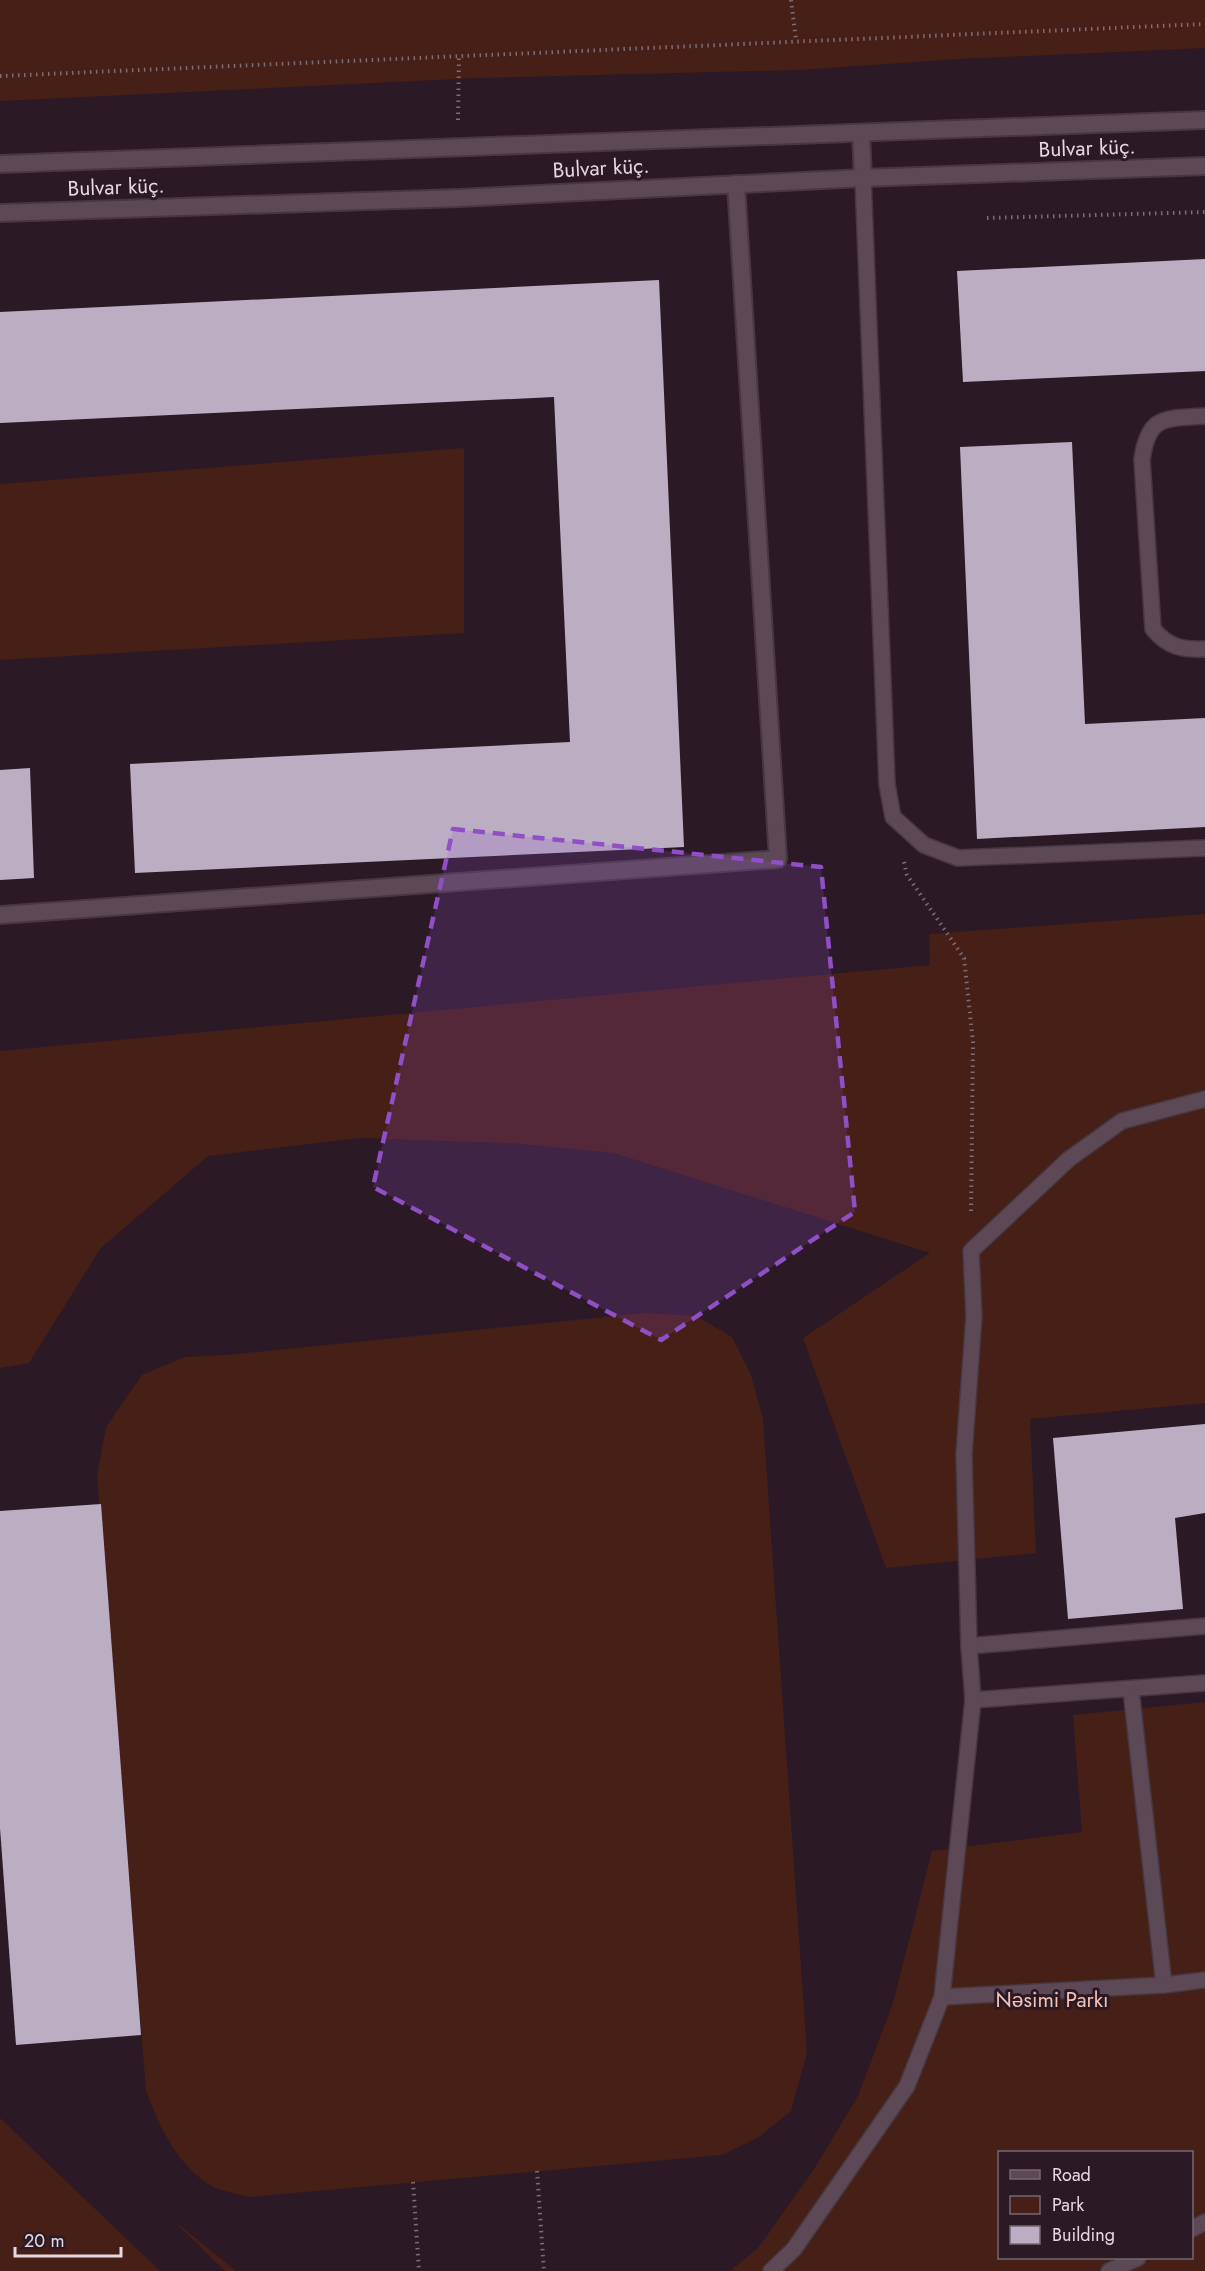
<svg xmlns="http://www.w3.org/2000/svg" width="1205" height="2271" font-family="Jost,sans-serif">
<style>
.green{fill:#461f16;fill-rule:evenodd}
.building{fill:#bcaec2}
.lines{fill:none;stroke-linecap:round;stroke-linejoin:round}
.service-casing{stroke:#463841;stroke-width:18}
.minor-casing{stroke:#463841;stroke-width:20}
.tertiary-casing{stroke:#463841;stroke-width:20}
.path{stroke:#7c6d77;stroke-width:4;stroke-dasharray:1.5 4.5;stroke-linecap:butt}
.service{stroke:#5c4955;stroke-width:15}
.minor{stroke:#5c4955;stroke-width:16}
.tertiary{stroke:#5c4955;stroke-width:16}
.marked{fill:#904fc6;fill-opacity:0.2;stroke:#904fc6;stroke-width:4.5;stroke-dasharray:12 8;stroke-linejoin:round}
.labels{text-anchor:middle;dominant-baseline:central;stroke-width:6;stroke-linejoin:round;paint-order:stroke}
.street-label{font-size:21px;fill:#e6dae1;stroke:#2b1a25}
.park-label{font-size:21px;fill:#f8c1b3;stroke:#2b1a25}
</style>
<rect width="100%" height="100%" fill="#2b1a25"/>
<g class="green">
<polygon points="0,0 1205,0 1205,48 958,59 799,70 477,78 0,101"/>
<polygon points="464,448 464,633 0,660 0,484"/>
<polygon points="1205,914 1205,1403 1030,1419 1036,1553 886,1568 803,1338 930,1253 614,1153 512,1143 360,1138 208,1156 101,1248 29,1363 0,1368 0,1051 930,965 929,934"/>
<path d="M 645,1313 L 696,1316 L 732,1337 L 751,1375 L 763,1419 L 807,2053 L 791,2111 L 759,2137 L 722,2155 L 249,2197 C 236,2193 219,2191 208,2184 C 175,2161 160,2127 146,2091 L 97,1476 L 106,1427 L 142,1375 L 185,1357 L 227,1355 Z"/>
<path d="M 1205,1702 L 1205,2271 L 730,2271 L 758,2248 L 813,2171 L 858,2096 L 893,2003 L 932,1851 L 1082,1832 L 1073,1715 ZM 1000,2152 L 1192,2152 L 1192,2258 L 1000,2258 Z"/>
<polygon points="0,2118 160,2271 0,2271"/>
<polygon points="173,2220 236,2271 225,2271"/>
</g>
<g class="building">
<polygon points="1205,259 1205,371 963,382 957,271"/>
<polygon points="659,280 684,847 135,873 130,764 570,742 554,397 0,423 0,312"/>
<polygon points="1072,442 1085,724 1205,718 1205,827 977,839 960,447"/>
<polygon points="30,768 34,878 0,880 0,770"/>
<polygon points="1205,1424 1205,1513 1175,1518 1183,1609 1068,1619 1053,1438"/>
<polygon points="101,1504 141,2035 16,2045 0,1828 0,1511"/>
</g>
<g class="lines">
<g class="service-casing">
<g id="service">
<polyline points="863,178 887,784 893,817 924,845 958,858 1205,848"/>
<path d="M 1205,416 C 1166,419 1148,414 1142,460 L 1153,629 C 1168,647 1182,650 1205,649"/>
<polyline points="969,1646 1205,1626"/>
<polyline points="1131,1690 1164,1985"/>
<polyline points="973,1700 1205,1683"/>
<polyline points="942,1997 1164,1985 1205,1980"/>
<polyline points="1192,2229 1205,2222"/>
<polyline points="771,2271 794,2249 907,2086 942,1997 973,1700 969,1646 964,1454 974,1316 971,1251 1069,1159 1122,1121 1205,1099"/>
<polyline points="1109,2271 1138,2258"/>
</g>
</g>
<g class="minor-casing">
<polyline id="minor" points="0,915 778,859 736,184"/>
</g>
<g class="tertiary-casing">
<g id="tertiary">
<polyline points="861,133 863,178"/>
<polyline points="0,164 1205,120"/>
<polyline points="0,213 458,198 863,178 1205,166"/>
</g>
</g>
<g class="path">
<polyline points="791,0 796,40"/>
<polyline points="0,76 1205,24"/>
<polyline points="458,120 459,55"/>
<polyline points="987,218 1205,212"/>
<polyline points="904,862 907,875 964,958 973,1042 971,1214"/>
<polyline points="537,2171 544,2271"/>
<polyline points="413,2182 419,2271"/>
</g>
<use href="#service" class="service"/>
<use href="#minor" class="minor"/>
<use href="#tertiary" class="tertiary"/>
</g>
<path class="marked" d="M 453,829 L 821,867 L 855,1212 L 661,1340 L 373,1187 Z"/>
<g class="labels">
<g class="street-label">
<text transform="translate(1087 148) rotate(-2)">Bulvar küç.</text>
<text transform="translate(601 168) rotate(-3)">Bulvar küç.</text>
<text transform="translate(116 187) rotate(-2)">Bulvar küç.</text>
</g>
<g class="park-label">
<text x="1052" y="2000">Nəsimi Parkı</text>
</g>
</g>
<rect x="998" y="2151" width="195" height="108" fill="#2b1a25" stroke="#766770" stroke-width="1.5"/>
<rect x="1010" y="2170" width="30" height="9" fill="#5c4955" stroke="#766770" stroke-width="1.5"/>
<text x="1052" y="2181" font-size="18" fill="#e6dae1">Road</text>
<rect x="1010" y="2196" width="30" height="18" fill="#461f16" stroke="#766770" stroke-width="1.5"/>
<text x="1052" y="2211" font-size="18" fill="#e6dae1">Park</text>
<rect x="1010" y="2226" width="30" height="18" fill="#bcaec2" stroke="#766770" stroke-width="1.5"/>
<text x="1052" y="2241" font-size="18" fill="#e6dae1">Building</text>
<path d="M15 2247v9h106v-9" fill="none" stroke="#e6dae1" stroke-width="3"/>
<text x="24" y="2247" font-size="18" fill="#e6dae1" stroke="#2b1a25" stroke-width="4.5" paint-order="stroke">20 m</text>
</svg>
